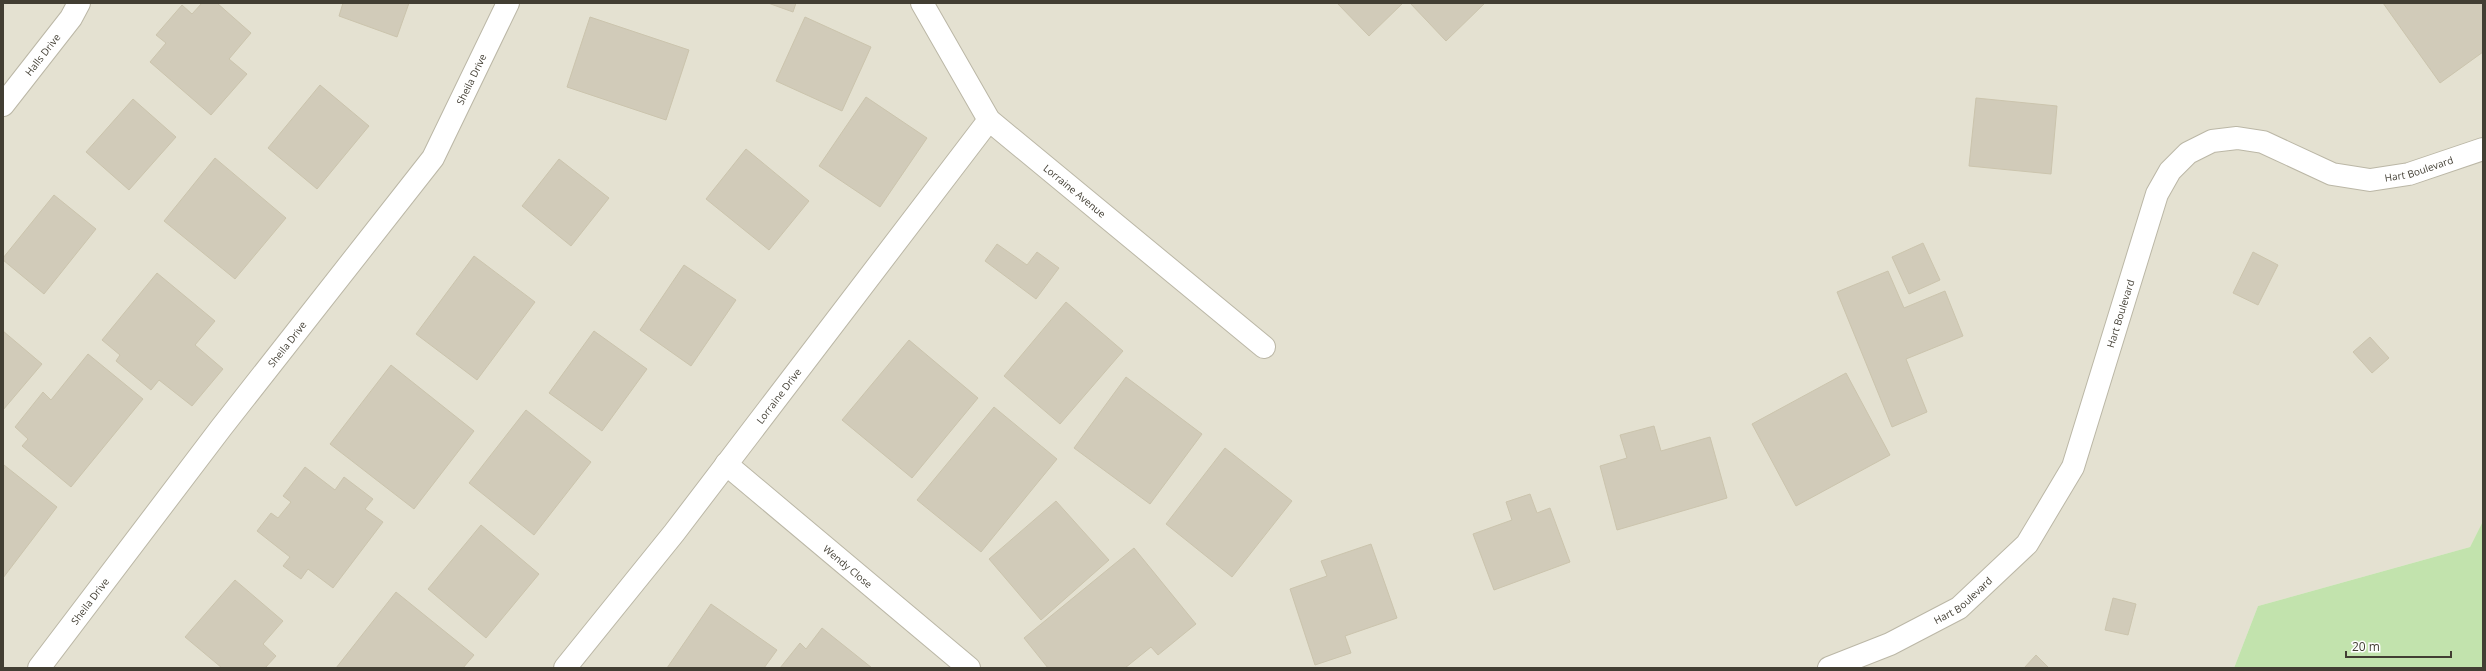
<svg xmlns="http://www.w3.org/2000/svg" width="2486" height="671" font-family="'Open Sans',sans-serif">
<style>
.residential{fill:#e4e1d1}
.green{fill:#c2e3ad}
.building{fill:#d1cbb9;stroke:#cbc4ad}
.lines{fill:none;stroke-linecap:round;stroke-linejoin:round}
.minor-casing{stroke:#bbb7a6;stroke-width:24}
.minor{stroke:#fff;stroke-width:22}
.labels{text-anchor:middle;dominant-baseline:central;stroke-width:3;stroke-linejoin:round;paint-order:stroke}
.street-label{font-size:10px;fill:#423e33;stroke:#fff}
</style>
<rect width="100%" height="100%" fill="#f0eee3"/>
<polygon class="residential" points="3,3 2483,3 2483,521 2470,547 2258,606 2234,668 3,668"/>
<polygon class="green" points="2483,521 2483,668 2234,668 2258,606 2470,547"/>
<g class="building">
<polygon points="202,3 217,3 251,33 229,59 247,74 211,115 150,62 166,43 156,35 182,5 192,14"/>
<polygon points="343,3 409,3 397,37 339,16"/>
<polygon points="768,3 796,3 793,12"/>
<polygon points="1337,3 1403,3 1369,36"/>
<polygon points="1410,3 1485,3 1446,41"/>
<polygon points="2383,3 2483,3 2483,52 2440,83"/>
<polygon points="590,17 689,50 666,120 567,87"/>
<polygon points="805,17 871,47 842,111 776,81"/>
<polygon points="320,85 369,126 317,189 268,148"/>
<polygon points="866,97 927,138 880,207 819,166"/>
<polygon points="1976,98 2057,106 2051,174 1969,166"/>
<polygon points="133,99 176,137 129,190 86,152"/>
<polygon points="746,149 809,201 769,250 706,199"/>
<polygon points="215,158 286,218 235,279 164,221"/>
<polygon points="559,159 609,198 571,246 522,206"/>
<polygon points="54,195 96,229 44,294 3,260 3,258"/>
<polygon points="1923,243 1940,280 1909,294 1892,257"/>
<polygon points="997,244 1027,265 1037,252 1059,268 1036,299 985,261"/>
<polygon points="2253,252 2278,265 2258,305 2233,293"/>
<polygon points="474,256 535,302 477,380 416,334"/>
<polygon points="684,265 736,300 691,366 640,330"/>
<polygon points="1888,271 1904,308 1945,291 1963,336 1906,359 1927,412 1892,427 1837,292"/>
<polygon points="157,273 215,321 195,345 223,369 192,406 159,380 151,390 116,361 120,355 102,340"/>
<polygon points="1066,302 1123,351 1060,424 1004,376"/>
<polygon points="3,331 42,364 3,410"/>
<polygon points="594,331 647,369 602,431 549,393"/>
<polygon points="2370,337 2389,358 2372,373 2353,352"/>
<polygon points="909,340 978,398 912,478 842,420"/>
<polygon points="88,354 143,399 71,487 22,446 28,439 15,427 43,392 51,400"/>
<polygon points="391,365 474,431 414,509 330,444"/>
<polygon points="1846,373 1890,455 1796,506 1752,424"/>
<polygon points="1126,377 1202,434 1150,504 1074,448"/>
<polygon points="994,407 1057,459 981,552 917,500"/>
<polygon points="526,410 591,462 534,535 469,483"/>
<polygon points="1654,426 1661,451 1710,437 1727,498 1617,530 1600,466 1627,458 1620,435"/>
<polygon points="1225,448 1292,501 1232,577 1166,524"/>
<polygon points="4,465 57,507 3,578 3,467"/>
<polygon points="305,467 335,490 344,477 373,499 365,509 383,522 333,588 308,569 301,579 283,566 290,557 257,531 271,513 278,518 291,502 283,496"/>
<polygon points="1530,494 1537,513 1550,508 1570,562 1494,590 1473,534 1512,520 1506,502"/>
<polygon points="1056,501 1109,560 1041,620 989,559"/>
<polygon points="481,525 539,574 486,638 428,589"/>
<polygon points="1371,544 1397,618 1345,636 1351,653 1315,665 1290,589 1327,576 1321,561"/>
<polygon points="1134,548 1196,624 1158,655 1151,647 1125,668 1048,668 1024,638"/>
<polygon points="235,580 283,621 263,644 276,656 265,668 222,668 185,637"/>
<polygon points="396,592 474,655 463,668 336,668"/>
<polygon points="2113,598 2136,604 2128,635 2105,630"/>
<polygon points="711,604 777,650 764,668 667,668"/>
<polygon points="822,628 872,668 780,668 800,643 806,649"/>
<polygon points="2036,655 2049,668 2024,668"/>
</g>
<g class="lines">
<g class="minor-casing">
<g id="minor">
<path id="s1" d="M 922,3 L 989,120 L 1264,347"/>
<path id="s2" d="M 3,105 L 71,18 L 79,3"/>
<path id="s3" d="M 726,464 L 969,668"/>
<path id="s4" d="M 39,668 L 221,428 L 433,158 L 508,3"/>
<path id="s5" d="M 565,668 L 674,533 L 989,120"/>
<path id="s6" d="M 1829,668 L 1890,644 L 1959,608 L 2027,544 L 2073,467 L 2157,194 L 2170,171 L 2188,153 L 2212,141 L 2237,138 L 2263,142 L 2332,174 L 2370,180 L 2409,174 L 2483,149"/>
</g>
</g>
<use href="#minor" class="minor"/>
</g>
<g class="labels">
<g class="street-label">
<text stroke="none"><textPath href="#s2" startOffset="64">Halls Drive</textPath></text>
<text stroke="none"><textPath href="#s4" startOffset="732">Sheila Drive</textPath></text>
<text stroke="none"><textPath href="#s6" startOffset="907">Hart Boulevard</textPath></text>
<text stroke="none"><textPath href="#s1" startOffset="246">Lorraine Avenue</textPath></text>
<text stroke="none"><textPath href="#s6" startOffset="487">Hart Boulevard</textPath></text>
<text stroke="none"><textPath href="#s4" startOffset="408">Sheila Drive</textPath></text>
<text stroke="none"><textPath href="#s5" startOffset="346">Lorraine Drive</textPath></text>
<text stroke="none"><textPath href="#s3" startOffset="159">Wendy Close</textPath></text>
<text stroke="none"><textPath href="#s6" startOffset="151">Hart Boulevard</textPath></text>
<text stroke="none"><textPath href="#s4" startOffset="84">Sheila Drive</textPath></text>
</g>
</g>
<rect width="2486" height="671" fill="none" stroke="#423e33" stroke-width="8"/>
<path d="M2346 651v6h105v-6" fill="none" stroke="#423e33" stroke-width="2"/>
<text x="2352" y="651" font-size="12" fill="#423e33" stroke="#ffffff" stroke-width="3" paint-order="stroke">20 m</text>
</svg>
